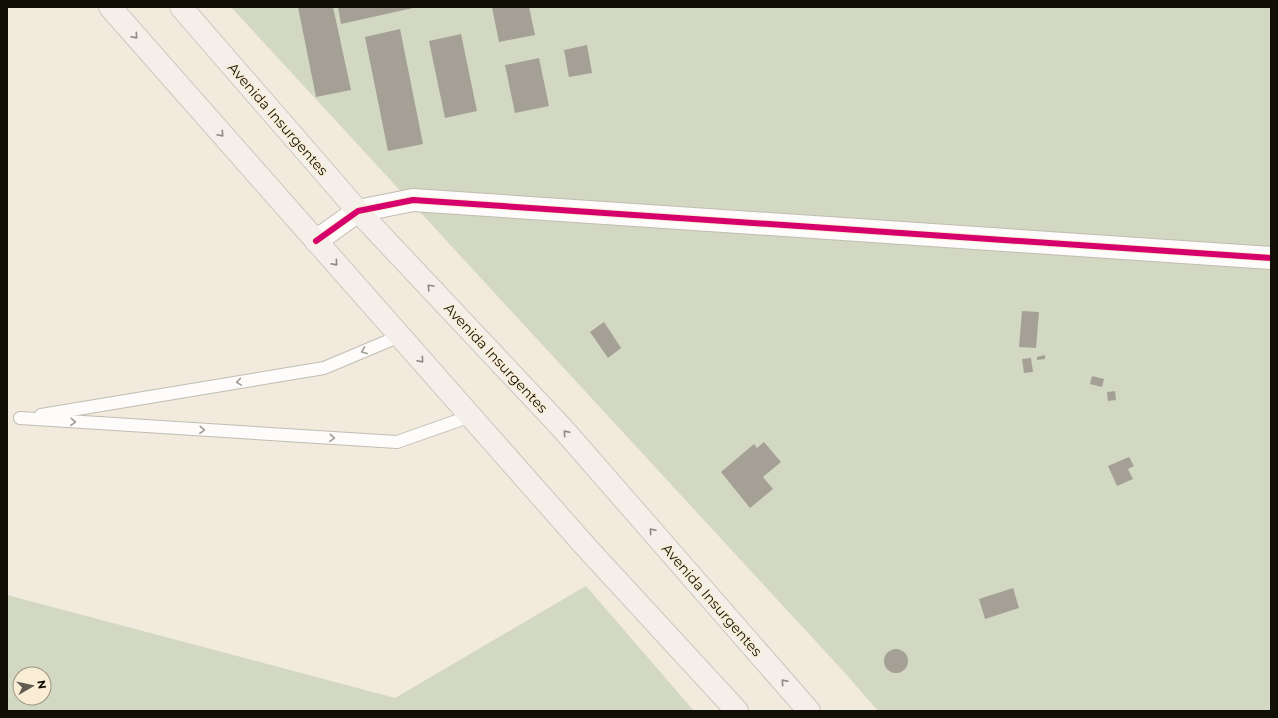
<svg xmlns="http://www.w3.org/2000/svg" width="1278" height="718" font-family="Montserrat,sans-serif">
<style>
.green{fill:#d2d8c1;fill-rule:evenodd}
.building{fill:#a5a096}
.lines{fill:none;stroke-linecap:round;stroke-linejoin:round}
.service-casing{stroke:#c2bdb3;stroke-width:14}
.tertiary-casing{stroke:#c2bdb3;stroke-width:24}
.primary-casing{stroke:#cbc8c1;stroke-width:24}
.service{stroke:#fdfcfa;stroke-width:12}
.tertiary{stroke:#fdfcfa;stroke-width:22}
.primary{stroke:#f4efe8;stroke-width:22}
.cycleway-casing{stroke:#f9eed5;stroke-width:8}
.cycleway{stroke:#d6006c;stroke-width:6}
.oneway{stroke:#8e8a82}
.oneway2{stroke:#9f9d98}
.labels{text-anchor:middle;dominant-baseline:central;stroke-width:3;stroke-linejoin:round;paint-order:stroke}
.street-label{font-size:14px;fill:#120f06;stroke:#f9eed5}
</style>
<rect width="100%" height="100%" fill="#f1eadd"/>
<g class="green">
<polygon points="231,7 1271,7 1271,711 878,711 845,673"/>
<path d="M 586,586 L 694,711 L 7,711 L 7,595 L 395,698 ZM 20,674 L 44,674 L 44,698 L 20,698 Z"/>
</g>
<g class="building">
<polygon points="298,7 333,7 351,90 316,97"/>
<polygon points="338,7 413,7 413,8 341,24"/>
<polygon points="492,7 529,7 535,35 499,42"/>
<polygon points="400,29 423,144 388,151 365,37"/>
<polygon points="461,34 477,111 445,118 429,41"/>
<polygon points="587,45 592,73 569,77 564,50"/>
<polygon points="539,58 549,106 515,113 505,65"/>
<polygon points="1022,311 1039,312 1036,348 1019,347"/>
<polygon points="604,322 621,348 608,358 590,332"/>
<polygon points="1045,355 1045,359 1037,360 1037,357"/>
<polygon points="1031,358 1033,372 1024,373 1022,359"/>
<polygon points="1092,376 1104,379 1102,387 1090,384"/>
<polygon points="1115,391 1116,400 1108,401 1107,392"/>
<polygon points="764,442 781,462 763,477 773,489 750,508 721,472 754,444 757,448"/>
<polygon points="1129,457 1134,466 1128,469 1133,479 1117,486 1108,466"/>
<polygon points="1013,588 1019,608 985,619 979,599"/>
<circle cx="896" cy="661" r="12"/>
</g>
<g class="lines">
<g class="service-casing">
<g id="service">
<polyline points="41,415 324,368 400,336"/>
<polyline points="20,418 397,442 471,416"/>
</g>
</g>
<g class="tertiary-casing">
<polyline id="tertiary" points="316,241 358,211 413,200 1271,258"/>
</g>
<g class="primary-casing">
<g id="primary">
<polyline points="110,7 586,547 737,711"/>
<polyline points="181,7 358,211 563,429 809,711"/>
</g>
</g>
<use href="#service" class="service"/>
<use href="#tertiary" class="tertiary"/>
<use href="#primary" class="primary"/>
<g class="cycleway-casing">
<polyline id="cycleway" points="316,241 358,211 413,200 1271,258"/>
</g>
<use href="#cycleway" class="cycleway"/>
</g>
<defs><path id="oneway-chevron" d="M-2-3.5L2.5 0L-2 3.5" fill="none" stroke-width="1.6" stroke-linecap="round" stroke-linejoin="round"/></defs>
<g class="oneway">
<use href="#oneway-chevron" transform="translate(135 36) rotate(49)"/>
<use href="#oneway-chevron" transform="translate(221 134) rotate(49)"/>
<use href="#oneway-chevron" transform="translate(335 263) rotate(49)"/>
<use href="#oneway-chevron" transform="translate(430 287) rotate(-133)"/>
<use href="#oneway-chevron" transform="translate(421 360) rotate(49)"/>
<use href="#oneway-chevron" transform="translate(566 433) rotate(-131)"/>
<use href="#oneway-chevron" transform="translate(652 531) rotate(-131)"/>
<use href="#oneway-chevron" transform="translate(784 682) rotate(-131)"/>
</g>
<g class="oneway2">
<use href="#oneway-chevron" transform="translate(364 351) rotate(157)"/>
<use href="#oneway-chevron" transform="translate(239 382) rotate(171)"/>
<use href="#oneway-chevron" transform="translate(73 422) rotate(4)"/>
<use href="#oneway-chevron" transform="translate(202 430) rotate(4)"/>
<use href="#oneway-chevron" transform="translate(332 438) rotate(4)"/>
</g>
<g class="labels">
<g class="street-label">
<text transform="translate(278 119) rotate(49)">Avenida Insurgentes</text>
<text transform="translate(496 358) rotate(47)">Avenida Insurgentes</text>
<text transform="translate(712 600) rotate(49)">Avenida Insurgentes</text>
</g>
</g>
<rect width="1278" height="718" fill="none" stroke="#120f06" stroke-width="16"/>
<g transform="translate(32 686) rotate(81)"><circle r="19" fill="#f9eed5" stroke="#9d9582"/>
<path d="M0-3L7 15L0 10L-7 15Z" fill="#605c51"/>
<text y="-6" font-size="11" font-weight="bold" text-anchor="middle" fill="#120f06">N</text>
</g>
</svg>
